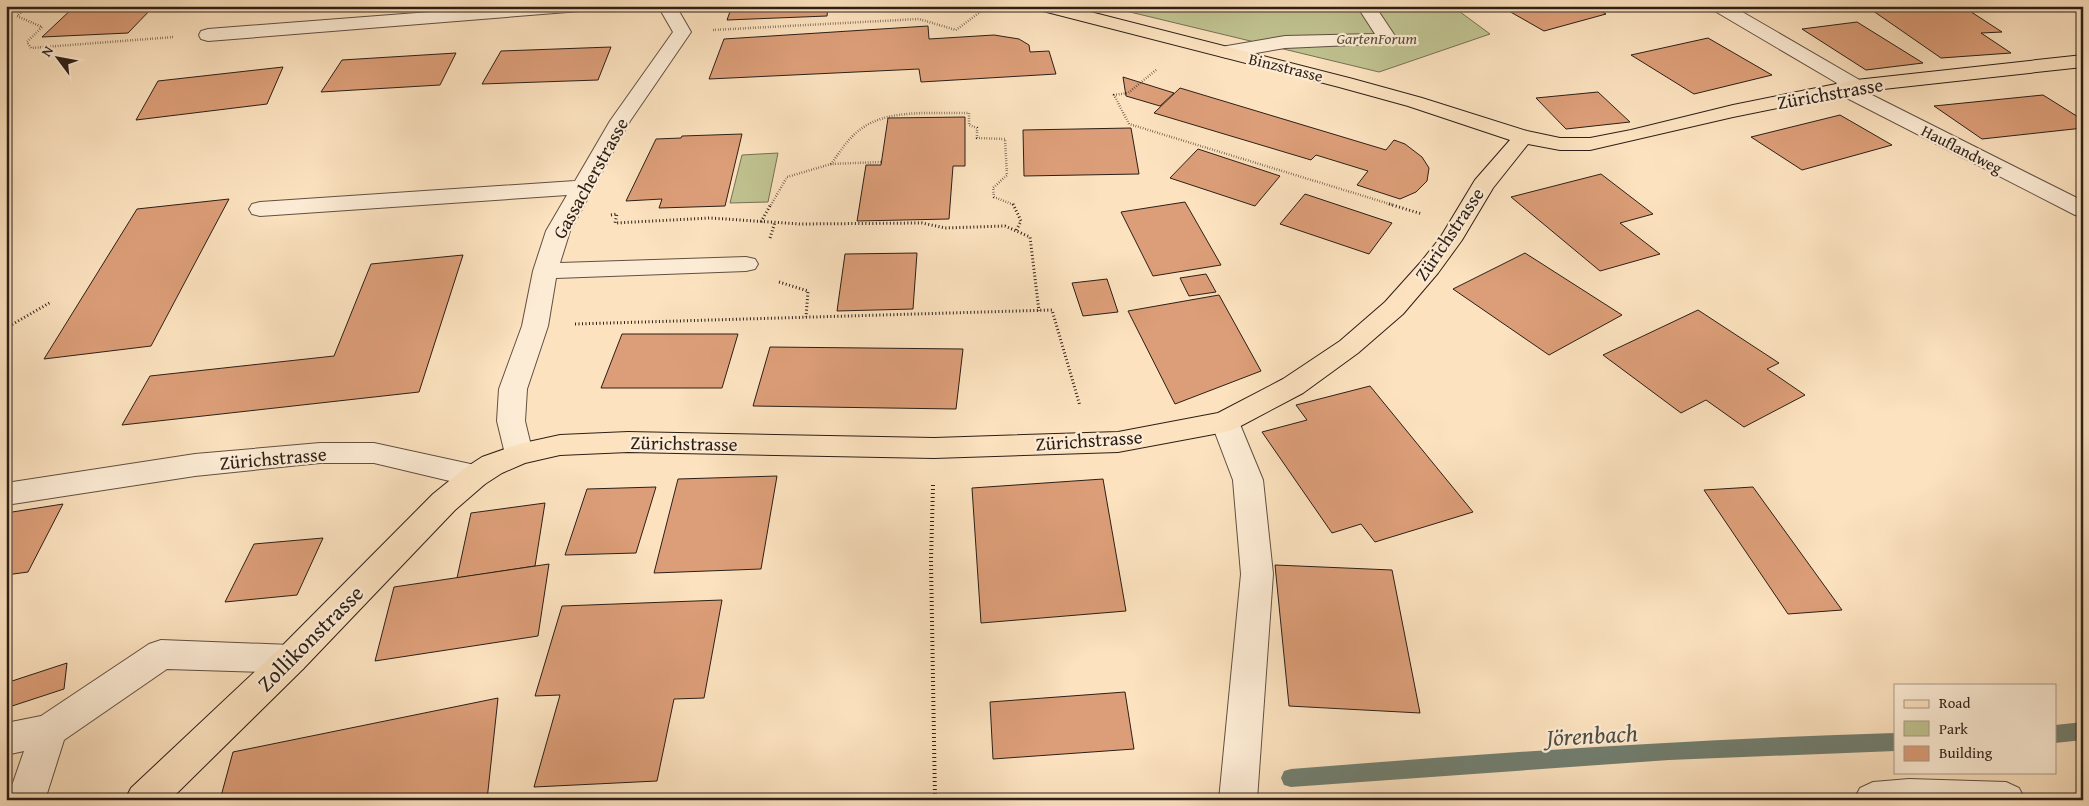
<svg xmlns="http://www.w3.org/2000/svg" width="2089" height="806" font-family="'Gentium Book Plus',serif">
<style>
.green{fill:#c0c391;stroke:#767154}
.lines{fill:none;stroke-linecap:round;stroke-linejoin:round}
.stream{fill:#727f70;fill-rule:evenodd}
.building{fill:#dc9e78;stroke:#2c1f17}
.minor-casing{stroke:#605041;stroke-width:2}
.major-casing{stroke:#2c1f17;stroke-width:2}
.path-far2{stroke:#2c1f17;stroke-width:2.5;stroke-dasharray:0.5 2;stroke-linecap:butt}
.path-far1{stroke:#2c1f17;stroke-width:3;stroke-dasharray:1 2.5;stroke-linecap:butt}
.path{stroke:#2c1f17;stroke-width:4;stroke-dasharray:1 3;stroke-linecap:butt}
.minor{fill:#fdecd5;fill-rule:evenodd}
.major{fill:#fce2bf;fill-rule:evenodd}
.labels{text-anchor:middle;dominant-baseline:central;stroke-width:4.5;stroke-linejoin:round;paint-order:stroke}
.far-park-label{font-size:16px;font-style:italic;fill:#58503c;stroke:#fdecd5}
.far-street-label{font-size:16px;fill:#2c1f17;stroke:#fdecd5}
.street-label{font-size:19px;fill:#2c1f17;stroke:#fdecd5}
.near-street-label{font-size:22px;fill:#2c1f17;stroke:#fdecd5}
.near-water-label{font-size:24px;font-style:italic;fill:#4f4f44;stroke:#fdecd5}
</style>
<rect width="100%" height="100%" fill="#fce2bf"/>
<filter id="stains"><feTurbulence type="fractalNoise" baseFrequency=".004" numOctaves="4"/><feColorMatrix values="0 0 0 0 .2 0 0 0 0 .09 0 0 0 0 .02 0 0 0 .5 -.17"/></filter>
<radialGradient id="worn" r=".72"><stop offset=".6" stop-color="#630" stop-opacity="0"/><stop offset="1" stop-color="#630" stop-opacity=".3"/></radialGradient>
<g class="green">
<polygon points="1105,6 1452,6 1490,34 1379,72"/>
<polygon points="778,153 768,202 730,203 742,155"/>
</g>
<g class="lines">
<g class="stream">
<polygon points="2083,722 2083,740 2055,743 2055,725"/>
<path d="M 1895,733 L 1895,751 L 1669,760 L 1291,787 L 1284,785 L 1281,778 L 1284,771 L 1291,769 C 1492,753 1693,739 1895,733 Z"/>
</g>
</g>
<g class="building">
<polygon points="75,6 154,6 128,33 42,37"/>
<polygon points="732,6 828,6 827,16 727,20"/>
<polygon points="1500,6 1592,6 1606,14 1544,31"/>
<polygon points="1866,6 1962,6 2002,32 1981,33 2011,53 1941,58"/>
<polygon points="1857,22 1923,63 1866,70 1802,29"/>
<polygon points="928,26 929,39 994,35 1019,39 1029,45 1030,52 1049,51 1056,74 921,82 919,69 709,79 724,39"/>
<polygon points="1708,38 1772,75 1694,94 1631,55"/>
<polygon points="611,47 598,80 482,84 501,51"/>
<polygon points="456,53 440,85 321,92 342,60"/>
<polygon points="283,67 267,104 136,120 158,81"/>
<polygon points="1123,77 1174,93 1160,106 1126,96"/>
<polygon points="1180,88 1386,150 1394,140 1405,144 1422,157 1429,168 1427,181 1416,192 1400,199 1357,185 1368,171 1316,155 1311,160 1154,113"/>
<polygon points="1598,92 1630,122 1566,129 1536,98"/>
<polygon points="2043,95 2083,120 2083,128 1982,139 1934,106"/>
<polygon points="1840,115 1892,145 1802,170 1751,137"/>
<polygon points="965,117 965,166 953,166 949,219 857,221 866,165 881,165 888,118"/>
<polygon points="1131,128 1139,174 1024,176 1023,130"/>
<polygon points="742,134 725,206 659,208 662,199 626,201 656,139 681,138 682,136"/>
<polygon points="1198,149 1280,176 1255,206 1170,178"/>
<polygon points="1601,174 1653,214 1620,223 1660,254 1600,271 1511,197"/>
<polygon points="1305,194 1392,223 1369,254 1280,224"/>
<polygon points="229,199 151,346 44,359 137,209"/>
<polygon points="1185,202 1221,265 1153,276 1121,212"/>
<polygon points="917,253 913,309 837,311 845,254"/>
<polygon points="1525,253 1622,315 1549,355 1453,289"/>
<polygon points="463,255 419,392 122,425 150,376 334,356 371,264"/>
<polygon points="1206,274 1216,292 1189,296 1180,278"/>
<polygon points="1107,279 1118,312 1083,316 1072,283"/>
<polygon points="1219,295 1261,371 1175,404 1128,311"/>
<polygon points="1698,310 1779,363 1767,369 1805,395 1744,427 1706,400 1681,413 1603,355"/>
<polygon points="622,334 738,334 722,388 601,388"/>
<polygon points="770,347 963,349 956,409 753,406"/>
<polygon points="1370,386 1473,512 1375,542 1361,524 1332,533 1262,432 1307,420 1296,405"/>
<polygon points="777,476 761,569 654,573 678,479"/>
<polygon points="1103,479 1126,611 981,623 972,488"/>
<polygon points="656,487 636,553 565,555 587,489"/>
<polygon points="1753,487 1842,610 1788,614 1704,490"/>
<polygon points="545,503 535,566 457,578 471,513"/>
<polygon points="63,504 28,572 6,575 6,513"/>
<polygon points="323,538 297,595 225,602 254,544"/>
<polygon points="549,564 538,636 375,661 394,587"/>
<polygon points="1275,565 1392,570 1420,713 1289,706"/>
<polygon points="722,600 704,698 674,699 657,781 534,787 560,695 535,696 562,606"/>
<polygon points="67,663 64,689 6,708 6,683"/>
<polygon points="1125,692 1134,749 993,759 990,702"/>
<polygon points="498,698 487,800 220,800 233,752"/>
</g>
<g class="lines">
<g class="minor-casing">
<g id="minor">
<polygon points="508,6 589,6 586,10 580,11 208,41 201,39 199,35 201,31 208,29"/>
<polygon points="658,6 676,6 691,32 630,121 570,231 560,263 746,257 755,259 758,264 755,269 746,271 556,278 548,326 527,389 525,421 533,454 529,461 519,464 509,461 505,454 497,421 499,389 522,326 533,271 546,231 567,195 260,216 252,214 249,209 252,204 260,202 575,181 610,121 673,32"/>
<polygon points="1357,6 1375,6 1397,39 1395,43 1285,48 1227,58 1220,56 1218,52 1220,48 1227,46 1285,36 1375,34"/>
<polygon points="1710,6 1732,6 1863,82 1866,86 1862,90 2083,201 2083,217 2075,215 1835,92 1832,88 1837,83 1713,10"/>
<polygon points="1225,412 1235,415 1239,422 1263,480 1273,574 1257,800 1219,800 1241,574 1233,480 1211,422 1215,415"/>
<polygon points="320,443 374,443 475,465 485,468 490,476 485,484 475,487 374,463 320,463 195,476 6,505 6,483 195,454"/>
<polygon points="161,640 291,645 303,649 308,659 303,669 291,673 167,669 64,740 45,800 7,800 24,751 6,755 6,723 41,716 149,644"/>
<polygon points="1909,779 2006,782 2019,788 2025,800 1854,800 1860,788 1873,782"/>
</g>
</g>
<g class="major-casing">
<polygon id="major" points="1036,6 1067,6 1353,79 1422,98 1527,131 1560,138 1590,138 1631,130 1733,105 1856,80 2083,55 2083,67 1856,92 1733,117 1590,150 1560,150 1528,144 1493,188 1462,240 1438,273 1403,314 1358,353 1303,393 1235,429 1225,432 1118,452 934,458 628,452 560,455 525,463 502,473 485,484 455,510 303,669 170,800 125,800 131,788 279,649 433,494 465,468 482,457 519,444 560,435 628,432 934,438 1118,432 1218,413 1283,379 1340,341 1385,302 1420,263 1440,238 1475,180 1510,140 1408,106 1339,87 1039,10"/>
</g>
<g class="path-far2">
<polyline points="28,6 17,16 42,27 27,42 31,48 174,37"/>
<polyline points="992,6 1011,11"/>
<polyline points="713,30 919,19 956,30 988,6"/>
<polyline points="1156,70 1128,93 1114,95 1129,124 1393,205"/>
<path d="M 831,164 C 840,152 848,138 861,129 C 888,108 936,114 969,113 L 969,125 L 977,128 L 977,138 L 1005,139 L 1007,175 L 993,188 L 994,197 L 1014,205"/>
<polyline points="771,205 787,177 831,164 881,162"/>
</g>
<g class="path-far1">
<polyline points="1013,204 1021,221 1016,231"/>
<polyline points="1389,204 1422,214"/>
<polyline points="611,215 617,214 615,223 710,218 800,224 922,223 945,228 1005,226 1030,237 1039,311"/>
<polyline points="761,222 771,204"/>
<polyline points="770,238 775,222"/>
<polyline points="779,282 808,291 806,317"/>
<polyline points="575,324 1052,310 1080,406"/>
<polyline points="6,328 51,302"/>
</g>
<polyline class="path" points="933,485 931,561 935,800"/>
<use href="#minor" class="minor"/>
<use href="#major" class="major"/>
</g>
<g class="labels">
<g class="far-park-label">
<text x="1377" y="38">GartenForum</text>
</g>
<g class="far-street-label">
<text transform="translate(1286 67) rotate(14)">Binzstrasse</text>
<text transform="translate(1962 149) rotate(27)">Hauflandweg</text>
</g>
<g class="street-label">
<text transform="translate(1830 93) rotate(-10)">Zürichstrasse</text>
<text transform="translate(590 178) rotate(-61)">Gassacherstrasse</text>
<text transform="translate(1449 234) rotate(-56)">Zürichstrasse</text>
<text transform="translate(1089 440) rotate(-4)">Zürichstrasse</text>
<text transform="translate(684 443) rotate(1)">Zürichstrasse</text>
<text transform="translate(273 458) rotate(-5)">Zürichstrasse</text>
</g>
<g class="near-street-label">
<text transform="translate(310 638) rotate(-45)">Zollikonstrasse</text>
</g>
<g class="near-water-label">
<text transform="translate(1592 735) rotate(-3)">Jörenbach</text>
</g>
</g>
<rect width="2089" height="806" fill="none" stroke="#fce2bf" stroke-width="25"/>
<rect x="8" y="8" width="2074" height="791" fill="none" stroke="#2c1f17" stroke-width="2.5"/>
<rect x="12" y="12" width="2064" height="781" fill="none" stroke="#2c1f17"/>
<rect x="1894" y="684" width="162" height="90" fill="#fdecd5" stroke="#a99a89"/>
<rect x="1904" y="700" width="25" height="8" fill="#fce2bf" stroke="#a99a89"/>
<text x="1939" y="708" font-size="15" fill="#2c1f17">Road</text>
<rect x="1904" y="721" width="25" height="15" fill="#c0c391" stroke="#a99a89"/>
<text x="1939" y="734" font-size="15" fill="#2c1f17">Park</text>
<rect x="1904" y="746" width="25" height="15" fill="#dc9e78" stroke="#a99a89"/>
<text x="1939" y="758" font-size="15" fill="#2c1f17">Building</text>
<g transform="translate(58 58) rotate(302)" stroke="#fdecd5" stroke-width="4" paint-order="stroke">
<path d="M0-4L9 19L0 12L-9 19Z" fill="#2c1f17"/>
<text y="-8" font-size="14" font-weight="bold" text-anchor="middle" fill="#2c1f17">N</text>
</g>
<rect width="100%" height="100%" filter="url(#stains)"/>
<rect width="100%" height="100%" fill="url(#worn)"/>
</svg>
